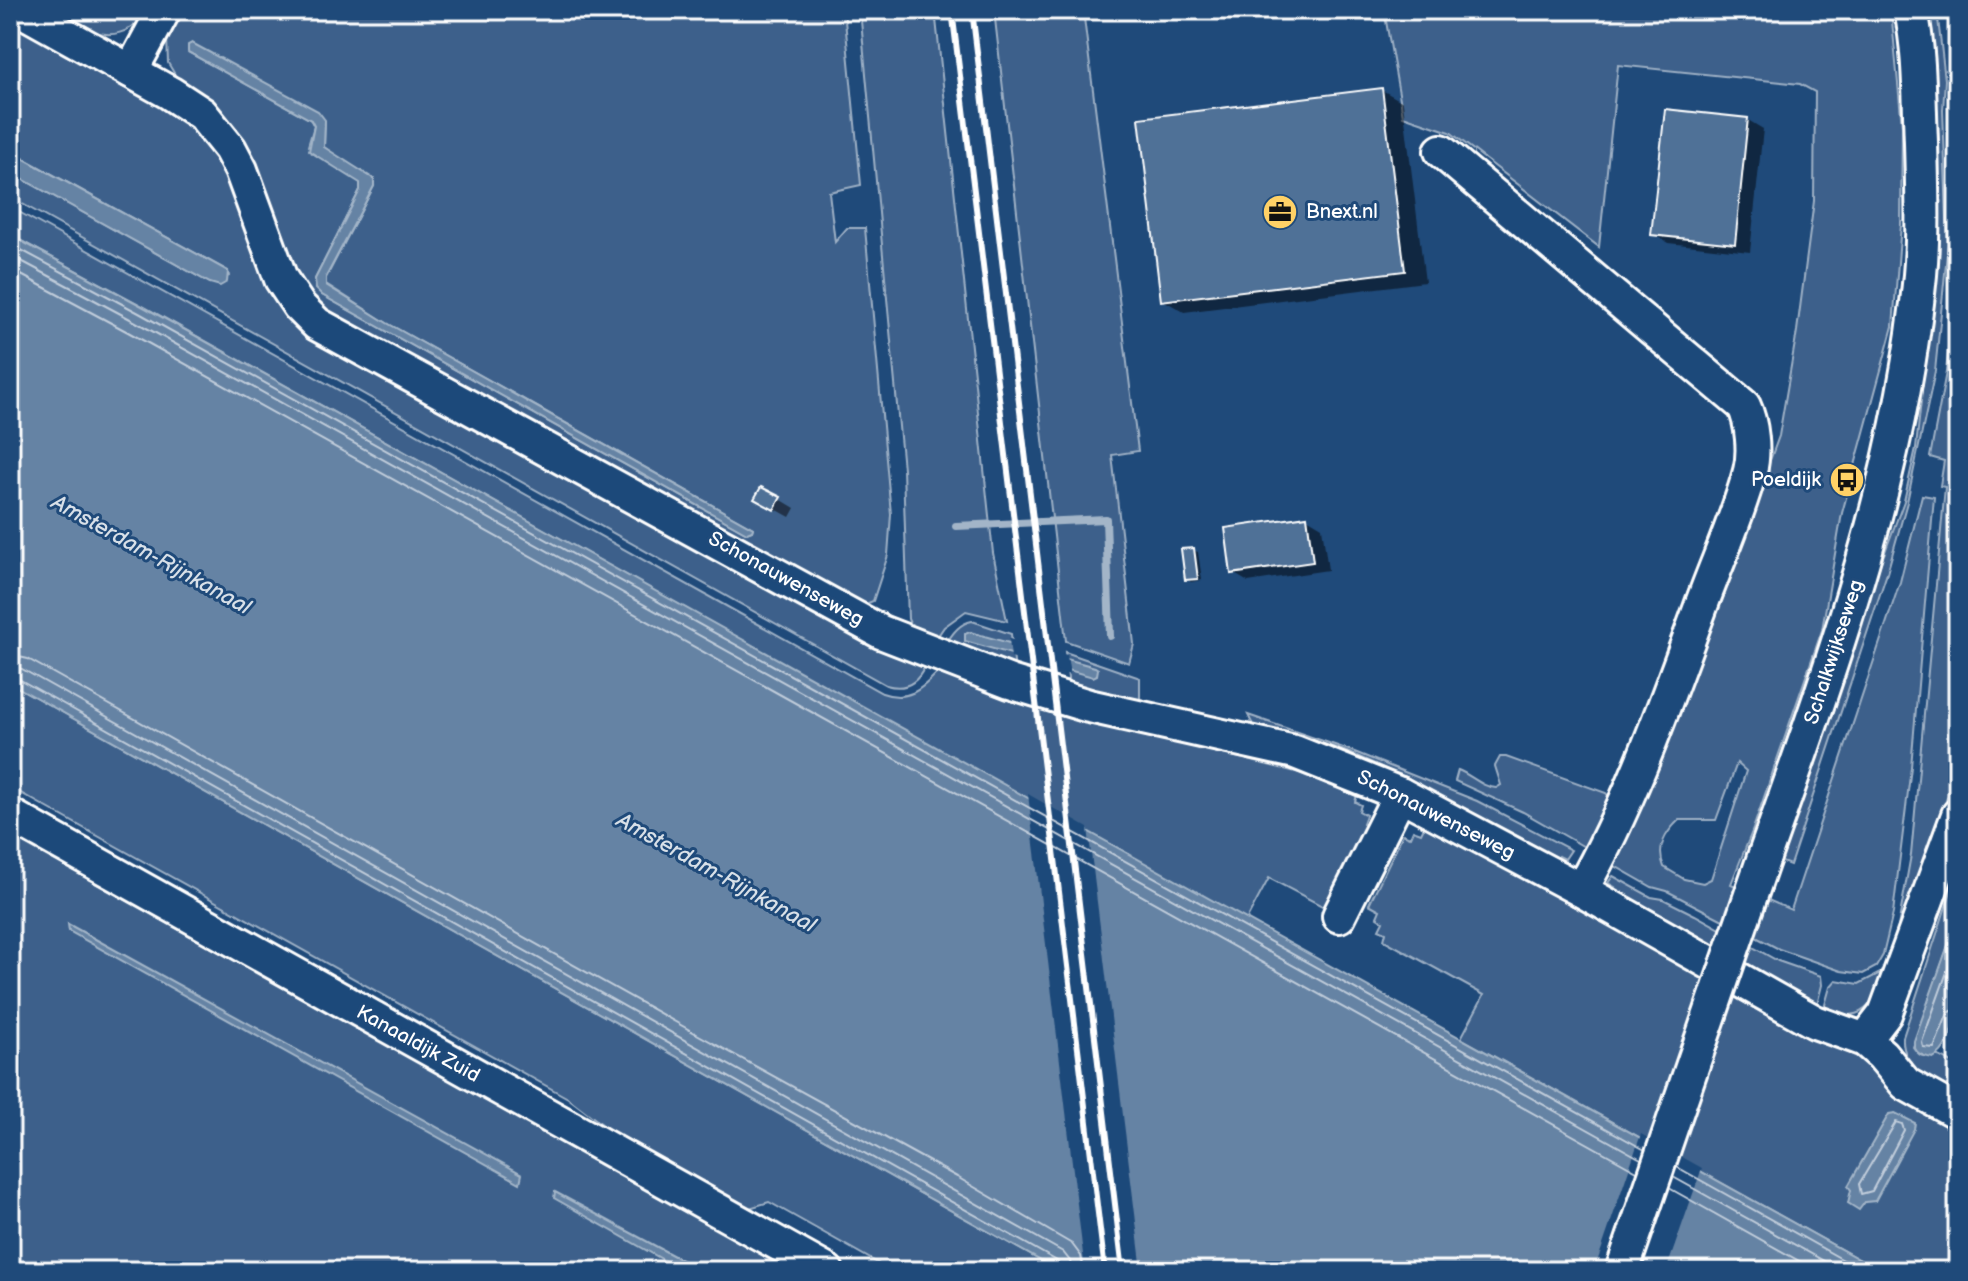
<svg xmlns="http://www.w3.org/2000/svg" width="1968" height="1281" font-family="'Balsamiq Sans',sans-serif">
<style>
.green{fill:#3c618b;stroke:#9eb0c5;stroke-width:2;fill-rule:evenodd}
.water{fill:#6583a4;stroke:#a3b5c8;stroke-width:2}
.pier{fill:#1f4a7a}
.shadow{fill:#0007}
.lines{fill:none;stroke-linecap:round;stroke-linejoin:round}
.shore{stroke:#c1cddb;stroke-width:2}
.stream{stroke:#a3b5c8;stroke-width:8}
.building{fill:#507197;stroke:#fff;stroke-width:2}
.minor-casing{stroke:#fff;stroke-width:38}
.minor{stroke:#1f4a7a;stroke-width:32}
.rail{stroke:#fff;stroke-width:6}
.minor-bridge-casing{stroke:#fff;stroke-width:38;stroke-linecap:butt}
.minor-bridge{stroke:#1f4a7a;stroke-width:32}
.labels{text-anchor:middle;dominant-baseline:central;stroke-width:6;stroke-linejoin:round;paint-order:stroke}
.poi-label{font-size:20px;fill:#fff;stroke:#1f4a7a;text-anchor:start}
.street-label{font-size:20px;fill:#fff;stroke:#1f4a7a}
.water-label{font-size:22px;font-style:italic;fill:#d8e0e8;stroke:#1f4a7a}
</style>
<rect width="100%" height="100%" fill="#1f4a7a"/>
<filter id="ink" filterUnits="userSpaceOnUse"><feTurbulence type="fractalNoise" baseFrequency=".0125" numOctaves="2"/><feDisplacementMap in="SourceGraphic" scale="16" xChannelSelector="R" yChannelSelector="G"/><feConvolveMatrix kernelMatrix="1 2 1 2 8 2 1 2 1" color-interpolation-filters="sRGB"/></filter>
<g filter="url(#ink)">
<g class="green">
<path d="M 46,10 L 111,10 L 117,13 L 125,10 L 148,10 C 118,54 83,28 46,10 Z"/>
<path d="M 177,10 L 844,10 L 861,185 L 829,192 L 835,242 L 847,228 L 865,228 L 891,514 L 888,555 L 873,601 L 861,606 L 336,320 L 311,301 L 168,63 L 167,38 ZM 188,52 L 325,121 L 324,147 L 374,186 L 326,278 L 326,284 L 387,323 L 753,528 L 752,531 L 747,533 L 322,295 L 315,279 L 360,190 L 361,183 L 308,146 L 314,126 L 310,119 Z"/>
<polygon points="860,10 935,10 993,553 1007,621 966,611 944,627 933,643 916,637 908,619 903,469"/>
<polygon points="994,10 1083,10 1138,451 1112,455 1134,644 1129,663 1066,641"/>
<path d="M 1384,10 L 1891,10 L 1902,126 L 1901,224 L 1893,326 L 1842,513 L 1822,630 L 1753,829 L 1731,884 L 1791,910 L 1900,582 L 1922,495 L 1934,497 L 1911,767 L 1893,913 L 1883,955 L 1876,967 L 1863,974 L 1841,971 L 1779,949 L 1667,891 L 1652,887 L 1608,862 L 1738,547 L 1779,436 L 1797,331 L 1814,201 L 1815,92 L 1800,84 L 1618,65 L 1599,247 L 1450,132 L 1403,116 ZM 1737,763 L 1746,771 L 1711,879 L 1703,883 L 1684,879 L 1664,867 C 1656,848 1665,833 1679,820 L 1716,820 Z"/>
<polygon points="1924,10 1937,10 1945,80 1943,110 1948,244 1935,371 1907,502 1887,573 1790,865 1779,861 1864,608 1904,501 1916,448 1927,343"/>
<polygon points="1952,10 1958,10 1958,142 1951,40 1956,39"/>
<path d="M 10,17 L 173,108 L 219,151 L 267,281 L 867,641 L 924,668 C 916,685 903,690 886,685 L 10,197 L 10,172 L 210,283 L 229,276 L 228,271 L 10,151 Z"/>
<path d="M 10,207 L 882,693 C 907,702 921,690 937,673 L 1079,718 L 1308,775 L 1357,795 L 1355,802 L 1361,805 L 1359,811 L 1366,815 L 1363,823 L 1369,827 L 1324,907 L 1269,878 L 1246,921 L 143,306 L 10,235 Z"/>
<polygon points="1958,259 1958,765 1892,960 1911,855 1945,487 1940,486 1944,461 1930,457 1946,372"/>
<path d="M 972,621 L 1011,634 L 1015,672 L 944,648 C 950,636 959,623 972,621 Z"/>
<polygon points="1065,652 1140,678 1140,704 1069,687"/>
<polygon points="10,683 1059,1271 892,1271 769,1202 746,1209 628,1144 568,1098 10,787"/>
<path d="M 1248,715 L 1352,751 L 1477,801 L 1571,850 L 1565,859 L 1559,856 L 1555,863 C 1491,826 1427,786 1359,757 C 1325,742 1288,734 1253,725 Z"/>
<path d="M 1500,757 L 1506,757 L 1606,793 L 1615,805 L 1588,849 L 1523,812 L 1455,781 L 1458,770 C 1471,775 1483,788 1496,788 L 1501,785 L 1495,766 Z"/>
<polygon points="1427,821 1586,910 1764,1014 1864,1060 1958,1126 1958,1271 1880,1271 1461,1038 1484,995 1384,940 1386,932 1379,929 1383,921 1377,917 1380,910 1369,904 1403,834 1410,837 1413,830 1421,833"/>
<polygon points="10,836 483,1098 805,1271 10,1271"/>
<path d="M 1958,870 L 1958,917 L 1913,1047 C 1923,1062 1926,1054 1938,1056 C 1944,1057 1953,1064 1958,1067 L 1958,1099 C 1935,1086 1901,1068 1903,1037 Z"/>
<polygon points="1613,876 1651,897 1663,899 1695,915 1778,961 1821,976 1822,985 1816,1009 1611,894 1615,887 1608,883"/>
<path d="M 1884,971 C 1872,1007 1865,1023 1823,1012 L 1830,987 L 1836,980 L 1859,984 Z"/>
</g>
<g class="water">
<polygon points="192,43 318,111 325,120 324,147 374,179 374,186 326,277 326,285 387,323 753,528 752,531 747,533 322,295 316,289 315,279 360,190 360,183 309,151 314,126 311,120 188,52 188,45"/>
<polygon points="10,151 228,271 227,282 220,286 210,283 10,172"/>
<polygon points="10,235 142,306 1880,1271 1059,1271 10,683"/>
<polygon points="970,632 1095,667 1098,669 1097,675 1093,677 965,641 965,634"/>
<path d="M 1958,917 C 1958,948 1965,1043 1933,1058 C 1922,1056 1913,1053 1914,1041 Z"/>
<polygon points="68,924 522,1174 520,1183 69,931"/>
<polygon points="1895,1113 1915,1123 1914,1129 1875,1201 1865,1202 1859,1210 1848,1203 1851,1190 1848,1186 1889,1114"/>
<polygon points="555,1192 702,1271 683,1271 554,1198"/>
</g>
<g class="pier">
<polygon points="1009,639 1067,655 1070,675 1011,658"/>
<polygon points="1028,794 1088,828 1142,1271 1085,1271"/>
<polygon points="1641,1134 1702,1168 1666,1271 1594,1271"/>
</g>
<g class="shadow">
<polygon points="1382,90 1403,102 1425,282 1184,312 1163,300"/>
<polygon points="1748,120 1763,129 1750,252 1668,243 1653,234"/>
<polygon points="780,499 795,508 790,517 772,507"/>
<polygon points="1307,518 1322,527 1328,570 1248,582 1233,573"/>
<polygon points="1193,550 1198,552 1202,580 1191,582 1187,579"/>
</g>
<g class="lines">
<g class="shore">
<polyline points="10,244 139,313 1645,1150"/>
<polyline points="10,255 134,321 1641,1159"/>
<polyline points="10,269 128,332 1637,1171"/>
<polyline points="10,655 28,659 695,1033 957,1177 1072,1244 1081,1256 1084,1271"/>
<polyline points="10,667 22,669 1063,1252 1070,1261 1072,1271"/>
<polyline points="10,677 17,678 1057,1261 1062,1271"/>
<polyline points="1958,941 1922,1042 1923,1047 1934,1048 1948,1013 1958,1008"/>
<polygon points="1896,1122 1902,1124 1904,1130 1872,1191 1861,1194 1859,1184"/>
<polyline points="1677,1167 1863,1271"/>
<polyline points="1673,1177 1842,1271"/>
<polyline points="1669,1188 1817,1271"/>
</g>
<g class="stream">
<polyline points="956,526 1106,519 1110,636"/>
<polyline points="1953,1076 1958,1079"/>
</g>
</g>
<g class="building">
<polygon points="1382,88 1405,271 1161,301 1139,118"/>
<polygon points="1665,109 1748,118 1735,244 1651,235"/>
<polygon points="761,487 781,497 774,510 754,499"/>
<polygon points="1307,516 1313,562 1231,574 1225,528"/>
<polygon points="1194,548 1198,579 1185,580 1181,549"/>
</g>
<g class="lines">
<g class="minor-casing">
<g id="minor">
<polyline points="21,10 170,93 202,114 230,149 241,170 281,279 299,306 317,324 881,632 1010,682 1089,706 1295,752 1400,794 1581,890 1815,1022 1865,1040 1882,1055 1906,1084 1958,1113"/>
<polyline points="131,71 164,10"/>
<path d="M 1441,151 L 1744,406 C 1752,423 1755,452 1750,471 C 1738,517 1716,564 1700,609 C 1665,704 1631,802 1581,890"/>
<polyline points="10,815 827,1271"/>
<path d="M 1764,857 C 1831,668 1901,476 1920,275 C 1924,232 1922,186 1921,142 C 1919,98 1920,54 1911,10"/>
<polyline points="1339,916 1400,794"/>
<polyline points="1865,1040 1885,1014 1958,815"/>
</g>
</g>
<use href="#minor" class="minor"/>
<g class="rail">
<polyline points="952,10 1105,1271"/>
<polyline points="972,10 1123,1271"/>
</g>
<g class="minor-bridge-casing">
<polyline id="minor-bridge" points="1622,1271 1764,857"/>
</g>
<use href="#minor-bridge" class="minor-bridge"/>
</g>
</g>
<defs>
<g id="office-disc" transform="scale(1.8)"><circle r="9.5" fill="#ffd166" stroke="#1f4a7a"/><path d="M-6-3h4V-5.5h4V-3h4V5H-6ZM-1-4.5V-3h2v-1.5ZM-6 0V1H6V0Z" fill="#111"/></g>
<g id="bus-disc" transform="scale(1.8)"><circle r="9.5" fill="#ffd166" stroke="#1f4a7a"/><path d="M-5-6H5V4H4V6H2V4H-2V6H-4V4H-5ZM-3.5-4V0h7V-4ZM-3.5 1.2v1.5H-2V1.2ZM2 1.2v1.5H3.5V1.2Z" fill="#111"/></g>
</defs>
<g fill-rule="evenodd">
<use href="#office-disc" x="1280" y="212"/>
<use href="#bus-disc" x="1847" y="480"/>
</g>
<g class="labels">
<g class="poi-label">
<text x="1306" y="212">Bnext.nl</text>
<text x="1821" y="480" text-anchor="end">Poeldijk</text>
</g>
<g class="street-label">
<text transform="translate(786 579) rotate(29)">Schonauwenseweg</text>
<text transform="translate(1834 652) rotate(-72)">Schalkwijkseweg</text>
<text transform="translate(1436 815) rotate(27)">Schonauwenseweg</text>
<text transform="translate(418 1044) rotate(29)">Kanaaldijk Zuid</text>
</g>
<g class="water-label">
<text transform="translate(151 555) rotate(29)">Amsterdam-Rijnkanaal</text>
<text transform="translate(716 873) rotate(29)">Amsterdam-Rijnkanaal</text>
</g>
</g>
<rect width="1968" height="1281" fill="none" stroke="#1f4a7a" stroke-width="40"/>
<rect x="20" y="20" width="1928" height="1241" fill="none" stroke="#fff" stroke-width="3" filter="url(#ink)"/>
</svg>
